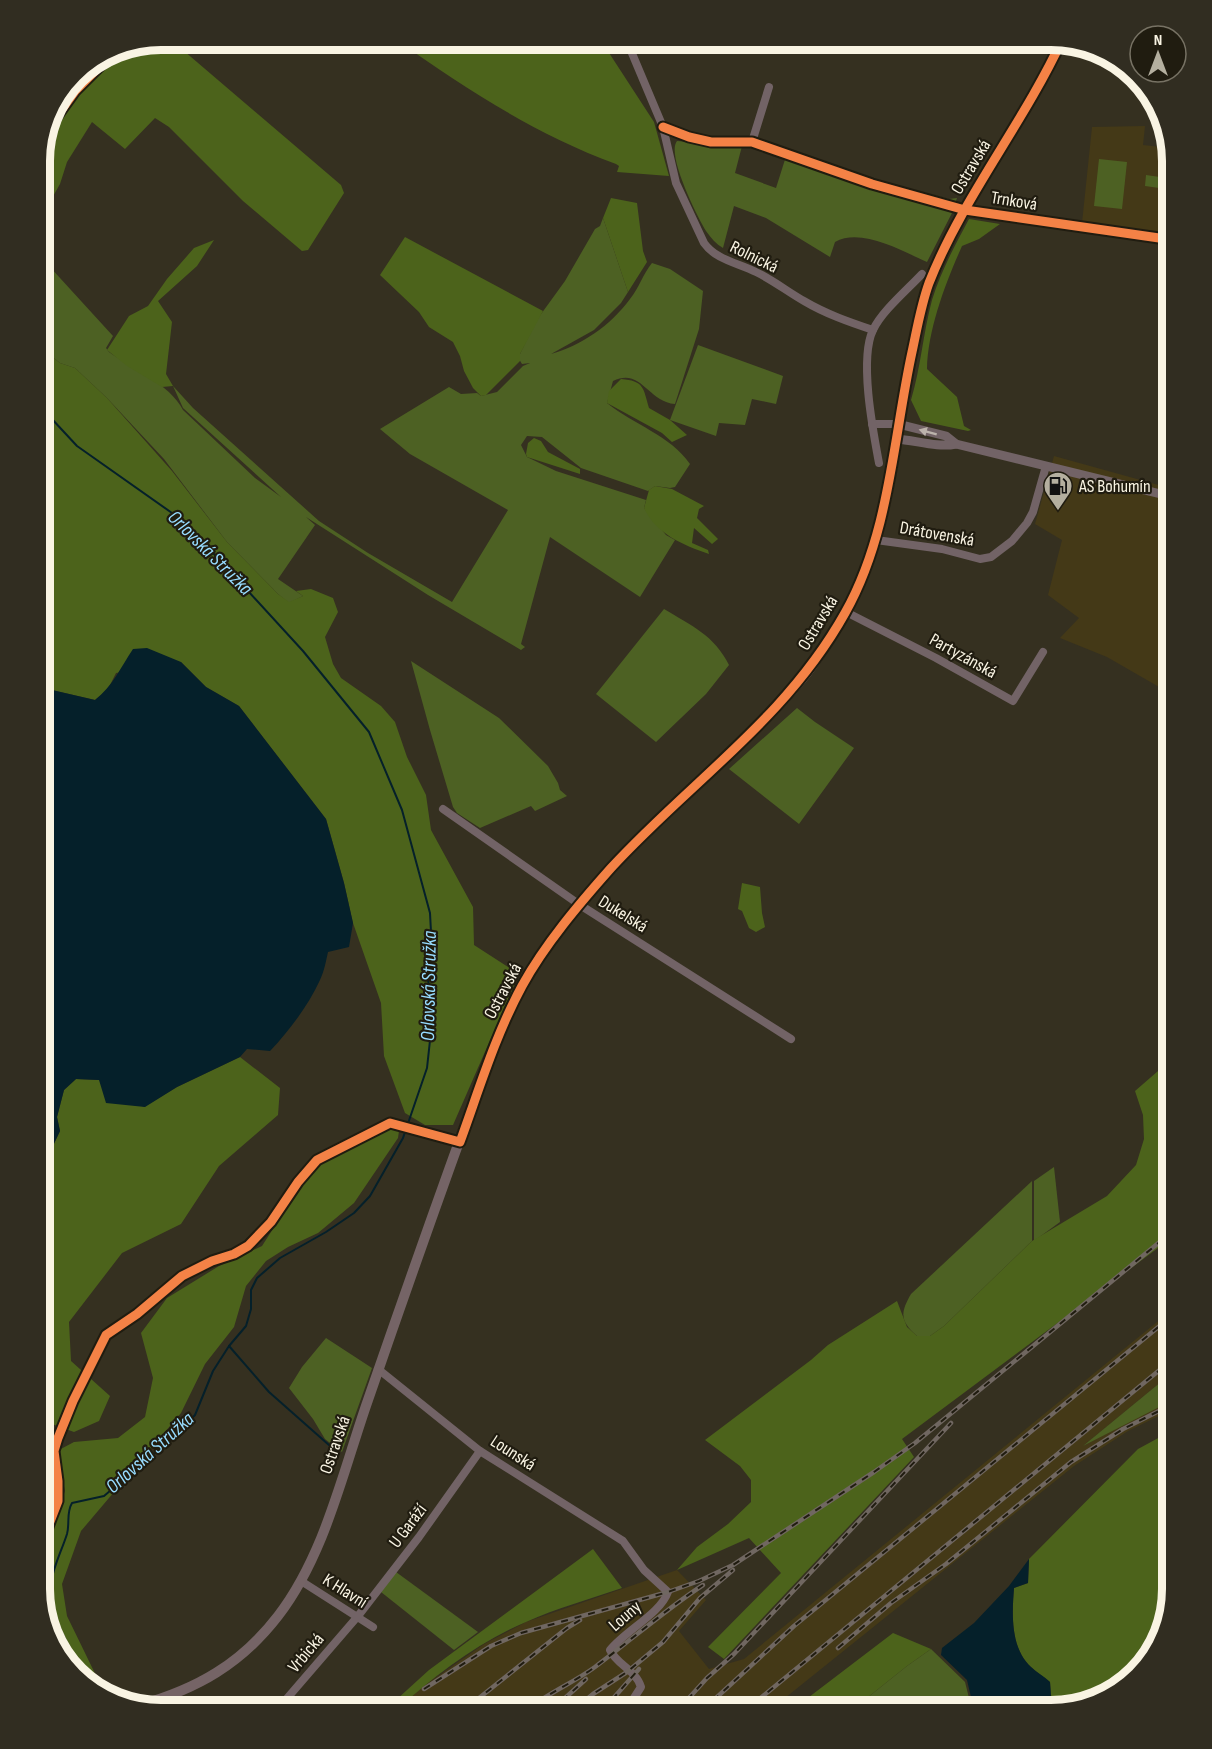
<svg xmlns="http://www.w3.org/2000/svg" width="1212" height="1749" font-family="'Sofia Sans Condensed',sans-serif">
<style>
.built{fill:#443917}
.green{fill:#4d6123}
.forest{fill:#4c631b}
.water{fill:#05202a}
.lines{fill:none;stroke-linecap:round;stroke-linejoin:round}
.stream{stroke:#05202a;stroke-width:2}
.minor{stroke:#726366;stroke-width:8}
.tertiary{stroke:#726366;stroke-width:9}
.secondary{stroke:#756466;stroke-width:10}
.rail-casing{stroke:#706761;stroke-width:4.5}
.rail{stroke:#201c10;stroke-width:2;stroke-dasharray:7;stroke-linecap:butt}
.cycleway-casing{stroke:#201c10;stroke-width:13}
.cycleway{stroke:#f48246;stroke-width:9}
.oneway{fill:#bcb3ab}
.labels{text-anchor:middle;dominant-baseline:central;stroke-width:4.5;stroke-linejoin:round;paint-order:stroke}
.street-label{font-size:18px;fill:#f9f4e3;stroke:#201c10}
.poi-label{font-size:18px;fill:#f9f4e3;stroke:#201c10;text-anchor:start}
.water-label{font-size:20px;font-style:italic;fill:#97dcff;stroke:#201c10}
.rim{fill:none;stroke:#f9f4e3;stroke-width:8}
</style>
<rect width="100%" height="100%" fill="#353020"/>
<g class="built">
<polygon points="1145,126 1143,145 1170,148 1173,161 1173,235 1082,223 1092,127"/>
<polygon points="1054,456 1173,489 1173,695 1107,657 1060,638 1079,618 1048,595 1062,540 1035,524"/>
<polygon points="1173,1309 1173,1372 1083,1446 1173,1398 1173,1409 1128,1431 1074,1466 770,1710 397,1710 421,1688 484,1644 526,1622 677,1570 706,1600 679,1631 709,1669 744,1659"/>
</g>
<g class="green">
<path d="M 677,141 L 742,146 L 735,173 L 776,188 L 788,150 L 850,173 L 949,199 L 957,198 L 952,213 L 927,262 C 902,251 861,227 835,242 L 830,257 L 766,218 L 734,206 L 723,248 C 716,244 711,238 706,231 C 697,216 666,154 677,141 Z"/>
<polygon points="1099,159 1127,162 1122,209 1094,206"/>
<polygon points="1146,175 1167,178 1166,189 1145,186"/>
<path d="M 603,218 L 628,292 L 621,303 L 594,330 L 551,354 C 582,345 610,326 630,299 C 639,288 643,274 652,263 L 670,269 L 703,291 L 699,329 L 675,404 C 647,401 641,367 613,381 L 607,403 C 634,425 670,435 690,464 L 675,487 L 670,488 L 655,486 L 648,491 L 581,468 L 542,437 L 527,436 L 521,445 L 527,457 L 556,471 L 646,500 L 644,508 L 666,535 L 675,540 L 640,597 L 550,537 L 521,644 L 525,647 L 521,650 L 428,595 L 306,517 L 315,525 L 278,579 L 303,596 L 289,603 L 278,594 L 227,542 L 164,459 L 107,398 L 75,368 L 60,363 L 46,352 L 39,343 L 39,255 L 113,336 L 106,348 L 109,352 C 133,370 169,383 183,410 L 255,478 L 281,497 L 183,408 L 173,386 L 193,408 L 319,521 L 368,553 L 452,602 L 508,510 L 410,454 L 380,429 L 449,387 L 461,394 L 477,393 L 481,396 L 497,392 L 523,366 L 530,363 L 522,364 L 519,359 L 520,354 L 536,321 L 565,281 L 595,229 L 600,226 Z"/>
<polygon points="698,345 783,376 776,404 752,399 745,425 719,423 716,436 670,420"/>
<path d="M 664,609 C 692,626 714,635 729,665 L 706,694 L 656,742 L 596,694 Z"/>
<polygon points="411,661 499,718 548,766 558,783 560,790 567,796 535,811 531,806 480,828 457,813 453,807 430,730"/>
<polygon points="797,708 815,722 854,748 799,824 729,769"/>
<polygon points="1054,1167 1060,1222 1034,1241 1034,1181"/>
<path d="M 1032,1181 L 1032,1241 L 944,1326 L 930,1336 L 917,1336 C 900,1321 900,1313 911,1294 Z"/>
<polygon points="326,1338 372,1368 342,1452 325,1439 313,1419 289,1388 302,1367"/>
<polygon points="1173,1372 1173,1400 1083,1446"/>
<polygon points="396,1572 478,1632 454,1650 381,1592"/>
<polygon points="931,1649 965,1682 972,1710 852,1710 907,1666"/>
</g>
<g class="forest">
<polygon points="161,39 170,39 341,185 344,193 308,250 302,251 243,201 169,127 155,118 125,149 92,122 67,162 60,184 39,221 39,152 50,113 81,69 115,48"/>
<path d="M 395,39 L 600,39 L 654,122 L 669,176 L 617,172 L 619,166 L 616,164 C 532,133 467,89 395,39 Z"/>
<polygon points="611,198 637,203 643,251 647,262 628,292 603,218"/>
<path d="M 969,219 L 1000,224 L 979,239 L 962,246 C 946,282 928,328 927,369 L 957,397 L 964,426 L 971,430 L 968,431 L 921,421 L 911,400 C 921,367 923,333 932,300 C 941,271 955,245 969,219 Z"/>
<polygon points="405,237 543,311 520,354 520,361 486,395 481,396 473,388 464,371 460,356 453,342 429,327 419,312 380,275"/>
<polygon points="214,240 197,266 158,301 172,322 166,374 173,386 162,387 127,366 107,350 129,316 148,306 167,279 194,248"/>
<polygon points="39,343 46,352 60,363 75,368 107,398 172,471 227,542 278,594 289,602 303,596 296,591 311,589 333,598 338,612 325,637 333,664 341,678 381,706 395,722 407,757 426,795 431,830 473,907 474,945 519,974 453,1125 425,1125 405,1113 384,1056 381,1003 353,923 344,883 326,819 239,706 206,687 181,662 116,673 108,689 95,700 39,687"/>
<path d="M 621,379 C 644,381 643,387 649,408 L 670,420 L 687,435 L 672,442 L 662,433 L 607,403 L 609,391 Z"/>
<polygon points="534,438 541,441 548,452 580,469 580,474 527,457 526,454 528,443"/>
<path d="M 655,486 L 672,489 L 704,506 L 699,509 L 697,518 L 718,539 L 712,544 L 694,528 L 692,543 L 708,550 L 709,554 C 683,545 656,534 644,508 L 649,490 Z"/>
<polygon points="742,883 760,887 762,913 765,927 756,932 749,928 742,911 738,909"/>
<polygon points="240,1057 280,1088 278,1115 219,1166 181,1224 122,1253 69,1322 71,1361 110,1396 99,1421 74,1432 52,1424 39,1398 39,1177 49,1163 51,1150 60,1131 57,1117 64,1090 76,1079 99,1080 144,1107 177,1087"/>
<polygon points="1173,1058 1173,1234 1170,1239 902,1439 914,1457 724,1659 708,1647 781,1573 749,1538 677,1570 697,1547 728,1524 751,1502 751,1480 740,1466 705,1440 811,1360 828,1345 897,1301 907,1327 917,1336 930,1336 944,1326 1032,1241 1107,1196 1136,1165 1144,1139 1143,1115 1135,1091"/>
<polygon points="397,1128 399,1131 398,1138 354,1203 318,1233 288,1247 266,1261 246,1286 234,1327 205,1364 181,1413 81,1531 62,1584 67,1616 105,1694 93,1690 71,1666 45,1609 45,1570 49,1538 65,1491 57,1451 74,1442 118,1438 145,1417 153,1378 141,1333 167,1298 219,1266 262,1246 310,1171 338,1152 383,1129"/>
<path d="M 1173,1430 L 1173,1589 L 1157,1649 L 1112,1694 L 1052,1710 L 1050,1682 C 1044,1677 1036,1672 1031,1667 C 1010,1648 1012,1613 1014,1588 L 1028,1583 L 1029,1559 L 1138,1449 Z"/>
<path d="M 593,1549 L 622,1588 C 590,1599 557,1608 526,1622 C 479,1642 435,1675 397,1710 L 385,1710 L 429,1670 Z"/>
<polygon points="893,1633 931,1649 907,1666 852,1710 792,1710"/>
</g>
<g class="water">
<path d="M 147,648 L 181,662 L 206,687 L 239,706 L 326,819 L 344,883 L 353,923 L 349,947 L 328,952 C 326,961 324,972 320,980 C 308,1006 289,1031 270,1051 L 247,1049 L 240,1057 L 177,1087 L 145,1107 L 106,1103 L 99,1080 L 76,1079 L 64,1090 L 57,1117 L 60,1131 L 51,1150 L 49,1163 L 39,1177 L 39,687 L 95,700 C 112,687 121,667 133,649 Z"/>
<path d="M 1029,1559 L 1028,1583 L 1014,1588 C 1012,1613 1010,1648 1031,1667 C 1037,1673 1044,1676 1050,1682 L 1052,1710 L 1040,1710 L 1037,1700 L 1034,1710 L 974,1710 L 967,1680 L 941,1655 L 942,1648 L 974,1623 L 1009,1586 Z"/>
</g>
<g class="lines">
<g class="stream">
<path d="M 39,409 L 51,418 L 77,446 L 172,513 L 215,555 L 303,651 L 369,732 L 402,810 L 430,913 L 431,932 L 427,956 L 427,977 L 431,992 L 432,1022 L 427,1068 L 403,1138 L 370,1196 L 354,1213 L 326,1232 L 280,1258 L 257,1278 L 251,1290 L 251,1309 L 246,1326 L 229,1346 L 213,1371 L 195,1415 L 177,1434 L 104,1496 L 72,1503 C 66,1513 70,1523 67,1534 C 62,1550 53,1567 51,1583 C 46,1616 78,1661 93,1689"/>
<polyline points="229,1346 269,1392 338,1453"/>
</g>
<g class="minor">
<path d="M 626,39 L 663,127 L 676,183 L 704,243 C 716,260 738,263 756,272 C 773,280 788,292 804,301 C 826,314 849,322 873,330"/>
<polyline points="663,127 689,137 711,142 752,142 872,184 965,210 1173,240"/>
<polyline points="752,142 769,87"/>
<polyline points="872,424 898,424"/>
<path d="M 879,463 C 873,431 859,359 873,330 C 882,311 907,290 922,274"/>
<polyline points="876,540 942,549 980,559 991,557 1012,541 1027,523 1033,512 1046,466"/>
<polyline points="846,612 936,658 1013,701 1043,652"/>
<polyline points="443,809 580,905 791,1039"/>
<path d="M 378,1369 L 480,1451 L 623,1541 L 644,1570 L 668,1592 C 660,1614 626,1630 610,1650 C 617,1665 636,1670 641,1687 L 632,1701"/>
<polyline points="301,1581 373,1627"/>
<polyline points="173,1696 186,1710"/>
<polyline points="277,1710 358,1616 419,1537 480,1451"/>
</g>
<g class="tertiary">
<polyline points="898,424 946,436 956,444 1173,497"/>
<path d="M 896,439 C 915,440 937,448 956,444"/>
</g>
<path class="secondary" d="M 140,1705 C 197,1689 241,1664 278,1616 C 325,1555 343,1471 368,1400 C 407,1287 447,1174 488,1062 C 498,1036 509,1010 522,985 C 547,941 583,898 618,862 C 678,799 746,746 802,679 C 818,660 832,636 845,614 C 901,517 894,394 928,289 C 934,268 945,248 955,229 C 988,165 1032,106 1062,40"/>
<g class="rail-casing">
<g id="rail">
<polyline points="838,1648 891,1603 946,1564 1071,1462 1123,1429 1173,1404"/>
<polyline points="424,1689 491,1646 521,1633 668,1592 699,1581 733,1565 874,1472 915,1443 1173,1231"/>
<polyline points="464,1710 567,1628 580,1620"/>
<path d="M 527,1710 C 548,1693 573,1683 595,1667 C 631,1640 665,1610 703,1585"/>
<polyline points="552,1710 586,1679"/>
<polyline points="574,1710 593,1694 627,1672 663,1642 700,1598 733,1570"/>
<polyline points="603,1710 639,1669"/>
<polyline points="678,1710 707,1678 734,1654 951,1423"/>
<polyline points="703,1710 794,1626 1173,1315"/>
<polyline points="746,1710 1173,1359"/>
</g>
</g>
<use href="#rail" class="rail"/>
<g class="cycleway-casing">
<g id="cycleway">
<polyline points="663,127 689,137 711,142 752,142 872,184 965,210 1173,240"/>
<polyline points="44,134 75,91 119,47"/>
<path d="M 39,1550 L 58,1501 L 58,1481 L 54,1451 L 58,1438 L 73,1401 L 106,1335 L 137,1314 L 182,1276 L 212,1261 L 234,1254 L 248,1246 L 271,1222 L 298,1182 L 317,1160 L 390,1123 L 460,1142 C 479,1090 495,1036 522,986 C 545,944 579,904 611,868 C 691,781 786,719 845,613 C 890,533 893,439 912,352 C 917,329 921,305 929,283 C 963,197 1023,124 1062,40"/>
</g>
</g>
<use href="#cycleway" class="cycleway"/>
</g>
<defs><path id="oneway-solid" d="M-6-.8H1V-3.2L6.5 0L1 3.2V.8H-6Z" transform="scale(1.5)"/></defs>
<use class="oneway" href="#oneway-solid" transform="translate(928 432) rotate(-165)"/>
<defs>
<g id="fuel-pin" transform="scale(1.5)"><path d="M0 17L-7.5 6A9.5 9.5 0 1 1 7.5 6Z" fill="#b4af9f" stroke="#201c10"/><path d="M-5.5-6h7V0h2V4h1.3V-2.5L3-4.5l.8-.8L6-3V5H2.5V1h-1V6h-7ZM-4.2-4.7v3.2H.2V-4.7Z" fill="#111"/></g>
</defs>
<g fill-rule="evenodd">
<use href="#fuel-pin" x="1058" y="486"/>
</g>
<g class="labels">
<g class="street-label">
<text transform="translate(971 167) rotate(-59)">Ostravská</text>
<text transform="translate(1014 201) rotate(9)">Trnková</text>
<text transform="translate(754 257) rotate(26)">Rolnická</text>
<text transform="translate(937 534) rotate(10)">Drátovenská</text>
<text transform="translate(818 623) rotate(-59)">Ostravská</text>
<text transform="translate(963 656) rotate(29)">Partyzánská</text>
<text transform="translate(623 914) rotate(32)">Dukelská</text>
<text transform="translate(503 991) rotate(-62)">Ostravská</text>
<text transform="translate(335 1445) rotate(-71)">Ostravská</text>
<text transform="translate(513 1453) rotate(33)">Lounská</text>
<text transform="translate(408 1526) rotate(-53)">U Garáží</text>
<text transform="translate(345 1591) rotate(32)">K Hlavní</text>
<text transform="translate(625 1616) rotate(-41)">Louny</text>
<text transform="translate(306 1653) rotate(-50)">Vrbická</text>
</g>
<g class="poi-label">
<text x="1079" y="486">AS Bohumín</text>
</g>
<g class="water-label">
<text transform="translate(210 553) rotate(45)">Orlovská Stružka</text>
<text transform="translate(429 986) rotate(-89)">Orlovská Stružka</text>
<text transform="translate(150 1453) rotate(-42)">Orlovská Stružka</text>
</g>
</g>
<path d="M0 0H1212V1749H0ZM161 50H1051A111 111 0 0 1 1162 161V1589A111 111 0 0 1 1051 1700H161A111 111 0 0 1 50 1589V161A111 111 0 0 1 161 50Z" fill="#312d21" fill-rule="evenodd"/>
<path class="rim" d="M161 50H1051A111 111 0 0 1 1162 161V1589A111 111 0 0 1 1051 1700H161A111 111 0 0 1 50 1589V161A111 111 0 0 1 161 50Z"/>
<g transform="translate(1158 54)"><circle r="28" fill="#201c10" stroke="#777264" stroke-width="1.5"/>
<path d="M0-4.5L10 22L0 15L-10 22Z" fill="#b4af9f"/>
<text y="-9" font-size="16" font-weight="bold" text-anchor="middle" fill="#f9f4e3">N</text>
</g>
</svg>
